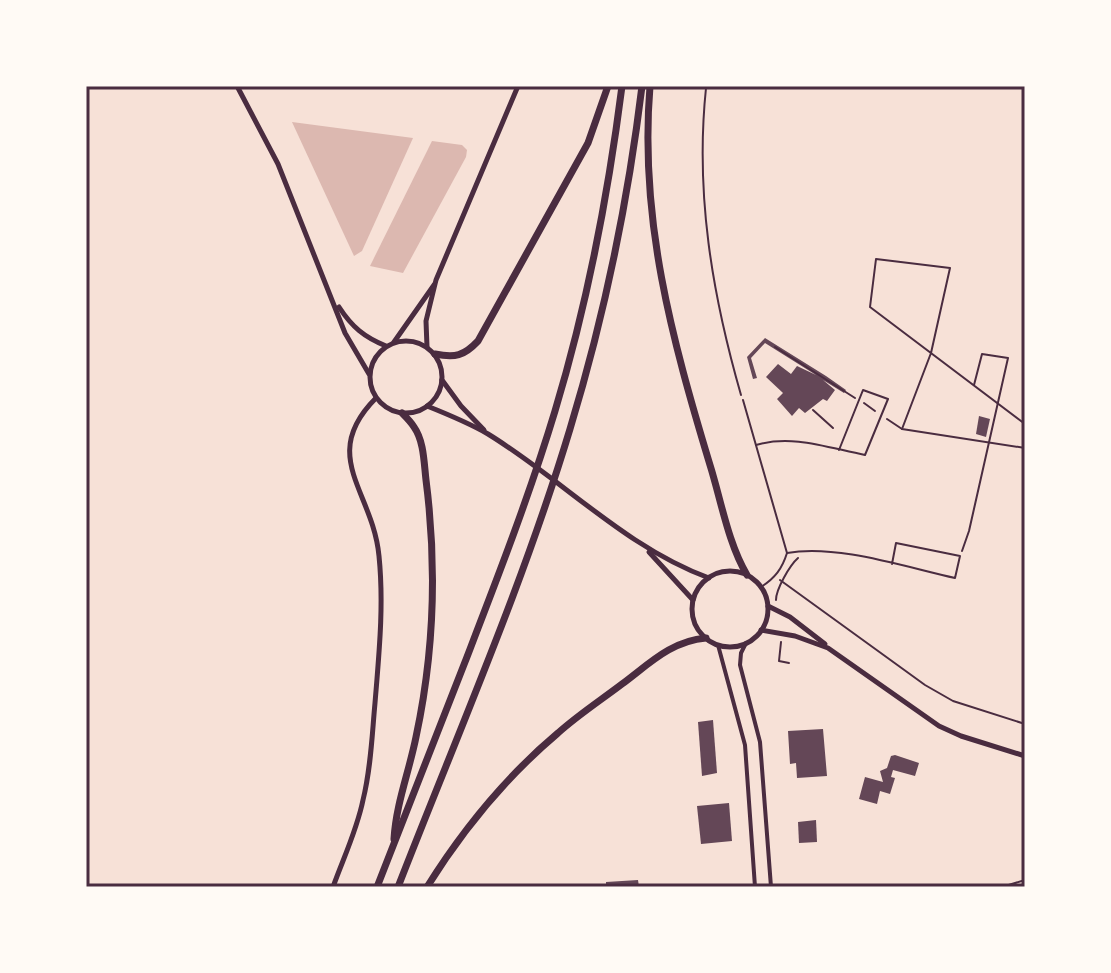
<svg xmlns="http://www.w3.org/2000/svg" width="1111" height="973" font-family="'Work Sans',sans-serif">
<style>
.water{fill:#dcb8b0}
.building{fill:#644757}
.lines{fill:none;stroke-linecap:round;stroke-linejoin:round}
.path{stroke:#4a2c40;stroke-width:2}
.service{stroke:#4a2c40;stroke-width:2}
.minor{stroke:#4a2c40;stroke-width:4}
.tertiary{stroke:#4a2c40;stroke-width:5}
.trunk{stroke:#4a2c40;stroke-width:7}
.neatline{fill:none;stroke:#4a2c40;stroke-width:3}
</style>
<rect width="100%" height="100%" fill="#f7e1d7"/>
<g class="water">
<polygon points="292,122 413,138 362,251 354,256"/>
<polygon points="432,141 462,145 467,150 466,157 403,273 370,266"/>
</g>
<g class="building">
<polygon points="765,338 826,376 846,390 844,393 823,380 835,390 827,401 823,399 805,413 799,408 792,416 777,399 783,393 766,377 778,364 791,374 797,366 816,375 765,343 751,358 757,378 753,379 747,357"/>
<polygon points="979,416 990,419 986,437 976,434"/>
<polygon points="713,720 717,773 702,776 698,722"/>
<polygon points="823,729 827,776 797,778 796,763 790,764 788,731"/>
<polygon points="895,755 919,763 915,776 893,770 891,777 895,778 890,794 880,791 877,804 859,799 865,777 883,782 880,771 887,768 891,756"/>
<polygon points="729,803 732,841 701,844 697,806"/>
<polygon points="816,820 817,842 799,843 798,822"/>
<polygon points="638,880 639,887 606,887 606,882"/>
</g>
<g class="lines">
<g class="path">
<path d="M 706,88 C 695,193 712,294 741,395"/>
<polyline points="775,347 855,398"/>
<polyline points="864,403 875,411"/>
<polyline points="813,410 833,428"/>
<polyline points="887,419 902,429 1025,448"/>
<polyline points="902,429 931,353 950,268 876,259 870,307 1025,424"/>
<polyline points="962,551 969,531 1008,358 982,354 974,385"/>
<polyline points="780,580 925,685 953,701 1025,724"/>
<path d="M 776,600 C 776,589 790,565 798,558"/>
<polyline points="781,642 779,661 789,663"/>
<polyline points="1002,887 1025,880"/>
</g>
<g class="service">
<path d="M 743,400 L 787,553 C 782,569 775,578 761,587"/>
<path d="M 756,445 C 792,434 829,448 865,455 L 888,399 L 863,390 L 839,450"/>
<path d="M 787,553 C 837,544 905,567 955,578 L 960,556 L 896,543 L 892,564"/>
</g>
<g class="minor">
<polyline points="746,643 741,653 740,665 760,742 771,887"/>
<polyline points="718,645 745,745 755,887"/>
</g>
<g class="tertiary">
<polyline points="237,86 278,164 345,333 369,374"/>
<path d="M 339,307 C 352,327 364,337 386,346"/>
<circle cx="406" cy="377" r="36"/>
<polyline points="394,342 434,285"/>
<polyline points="427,347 426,321 436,280 518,86"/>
<polyline points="442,380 461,406 484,430"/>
<path d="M 427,406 C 447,414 469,423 488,434 C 563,480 625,547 709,578"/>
<polyline points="649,552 693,600"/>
<circle cx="730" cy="609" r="38"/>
<polyline points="768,606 790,617 825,644"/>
<polyline points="761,630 795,636 828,648 939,726 961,736 1025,756"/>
<path d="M 333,887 C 343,859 357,830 363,800 C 371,768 372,735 375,703 C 379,654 384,605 379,556 C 373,491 318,456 376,398"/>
</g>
<g class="trunk">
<path d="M 650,86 C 639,219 672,339 710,465 C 721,500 728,543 747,575"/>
<path d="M 435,354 C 455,358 464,356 478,341 L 588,143 L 608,86"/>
<path d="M 394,839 C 396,804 409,772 416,737 C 434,653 437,566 426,480 C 424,463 424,441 414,427 C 411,422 406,417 402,413"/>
<path d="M 377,887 C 407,812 435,737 465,662 C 497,579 529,497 555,411 C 587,305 608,196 622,86"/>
<path d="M 398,887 C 457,735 523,585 570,429 C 604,317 628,202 642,86"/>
<path d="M 427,887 C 462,831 507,776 558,733 C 578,715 601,700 622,684 C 649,664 671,641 706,638"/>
</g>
</g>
<rect width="1111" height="973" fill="none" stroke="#fffaf5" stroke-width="176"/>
<rect x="88" y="88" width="935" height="797" class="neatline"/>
</svg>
